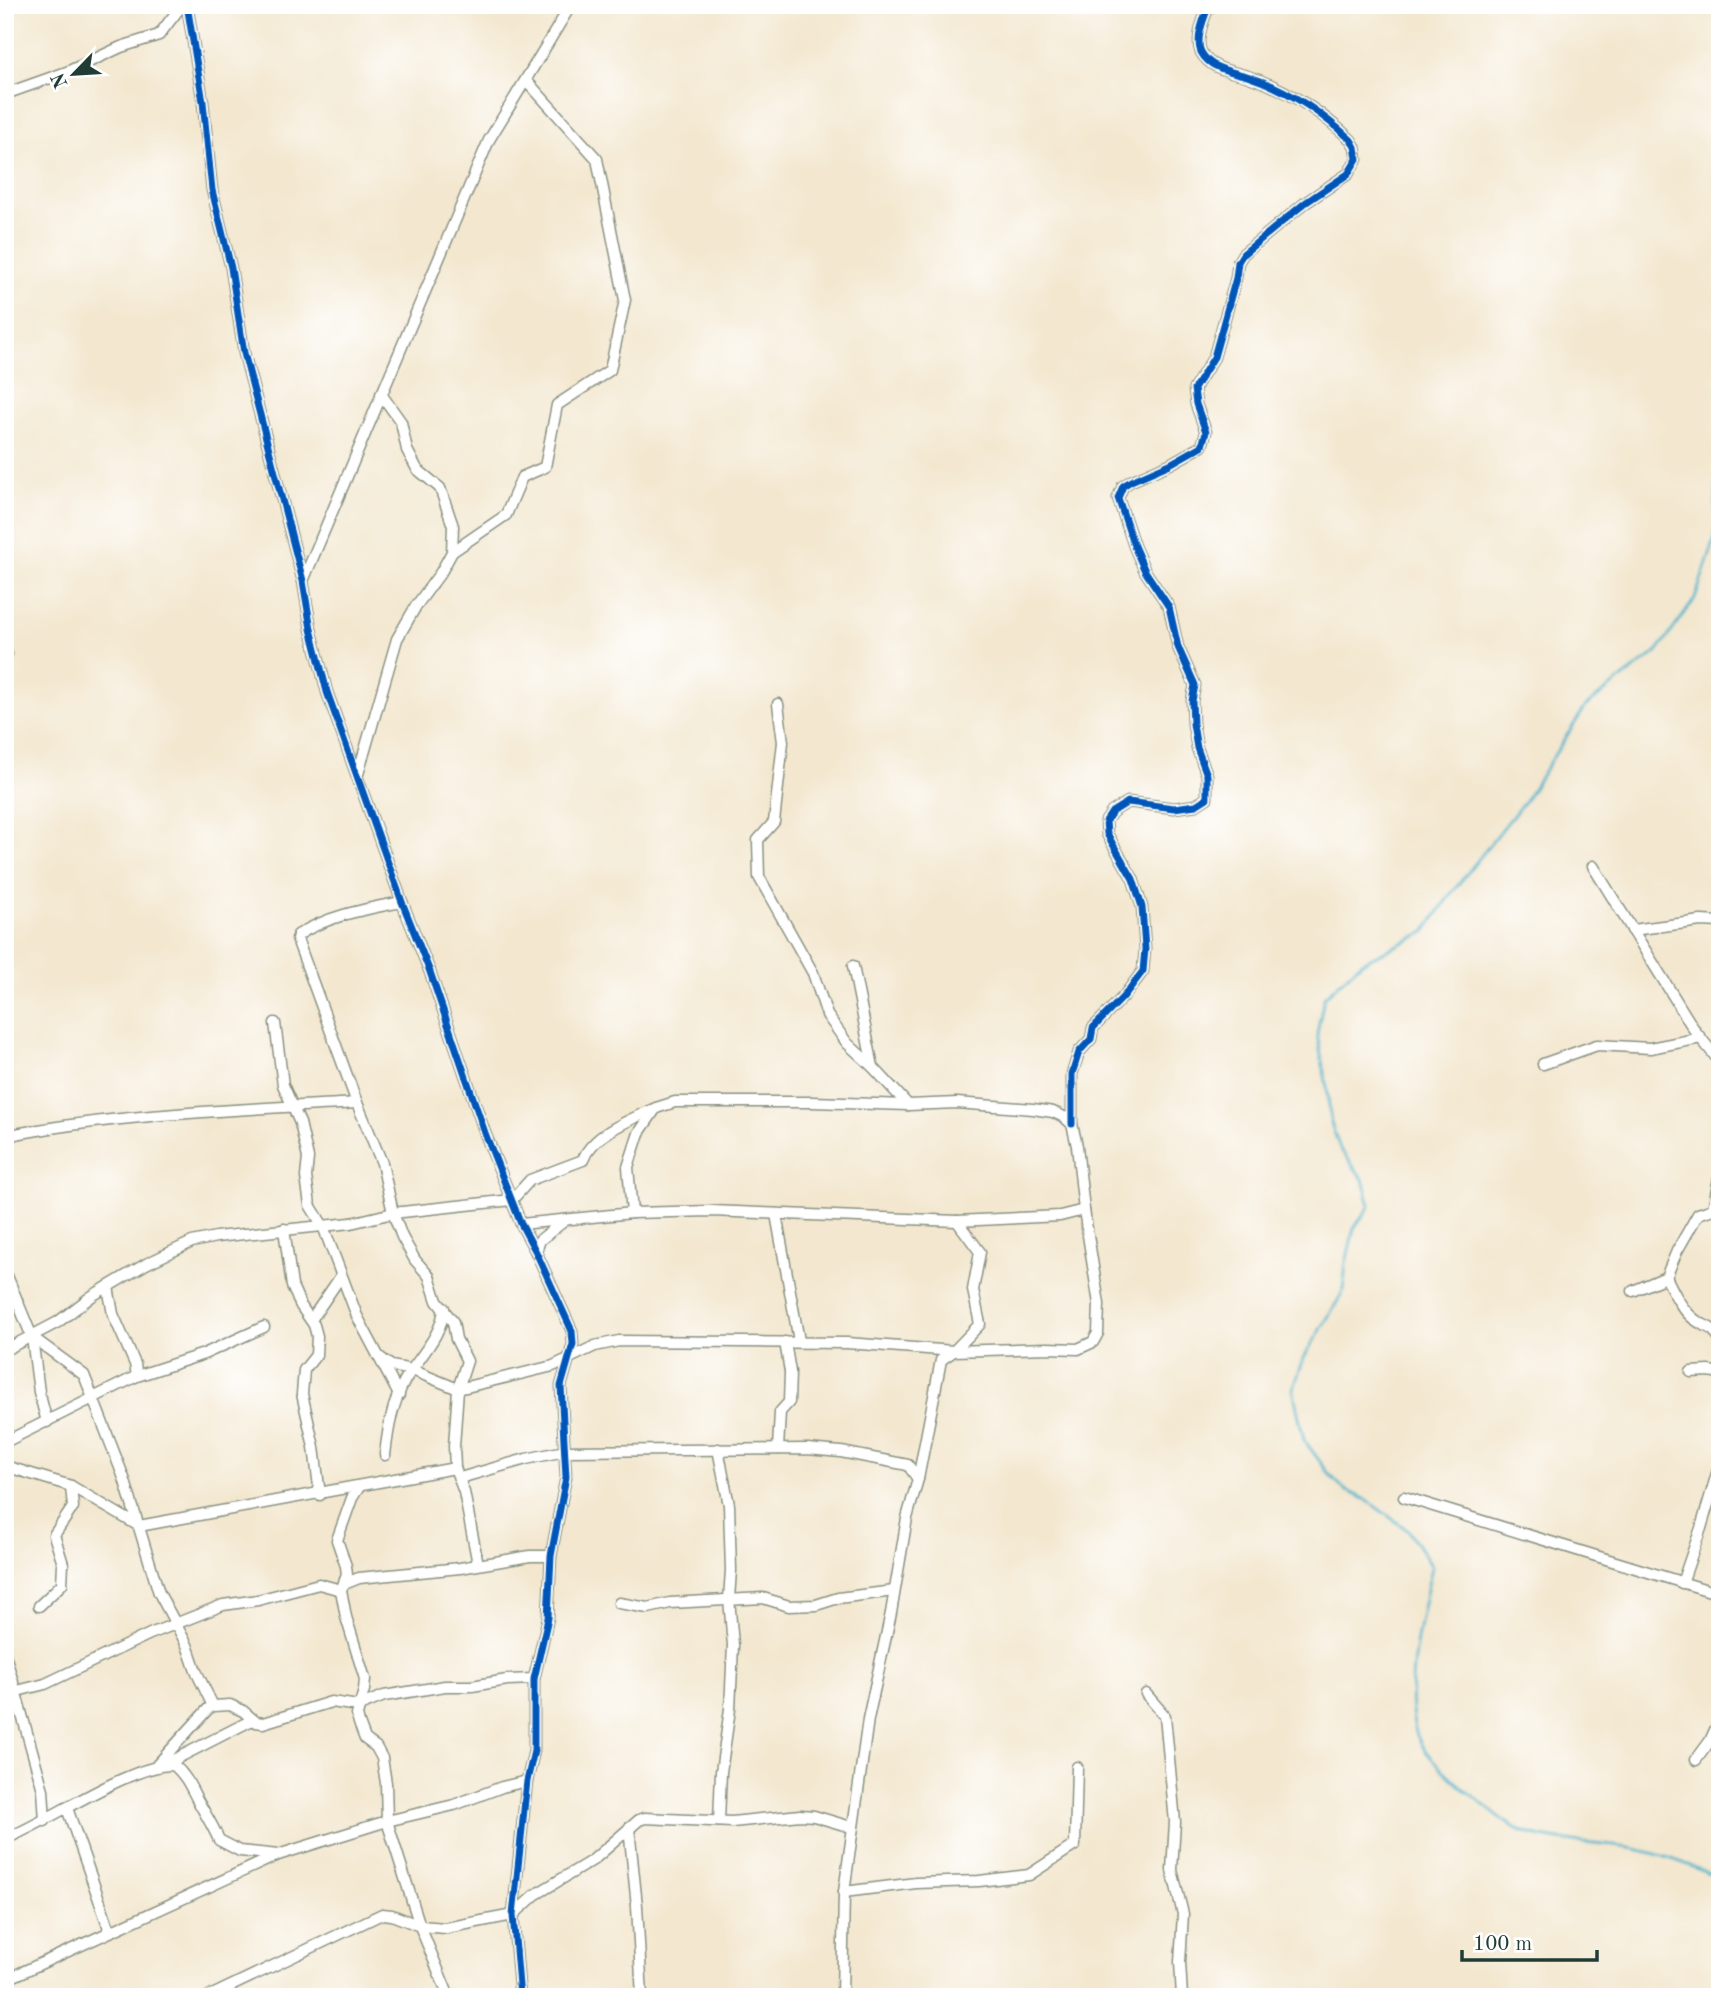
<svg xmlns="http://www.w3.org/2000/svg" width="1725" height="2002" font-family="'Old Standard TT',serif">
<style>
.lines{fill:none;stroke-linecap:round;stroke-linejoin:round}
.stream{stroke:#4fb3cd;stroke-width:2.5}
.minor-casing{stroke:#899282;stroke-width:13}
.minor{stroke:#fff;stroke-width:10}
.cycleway-casing{stroke:#fff;stroke-width:11}
.cycleway{stroke:#0057b8;stroke-width:7}
</style>
<rect width="100%" height="100%" fill="#fff"/>
<filter id="ink" filterUnits="userSpaceOnUse"><feTurbulence type="fractalNoise" baseFrequency=".0143" numOctaves="2"/><feDisplacementMap in="SourceGraphic" scale="14" xChannelSelector="R" yChannelSelector="G"/><feConvolveMatrix kernelMatrix="1 2 1 2 8 2 1 2 1" color-interpolation-filters="sRGB"/></filter>
<filter id="wash" filterUnits="userSpaceOnUse"><feTurbulence type="fractalNoise" baseFrequency=".00686" numOctaves="4" result="noise"/><feDisplacementMap in="SourceGraphic" scale="28" xChannelSelector="R" yChannelSelector="G"/><feGaussianBlur stdDeviation="1.57" result="paint"/><feColorMatrix in="noise" values="0 0 0 0 0 0 0 0 0 0 0 0 0 0 0 0 0 1.4 0 .05"/><feComposite in="paint" operator="in"/></filter>
<g filter="url(#wash)">
<rect width="100%" height="100%" fill="#f3e7cf"/>
<g class="lines">
<path class="stream" d="M 1720,363 L 1715,539 L 1695,599 L 1657,652 L 1586,706 L 1526,799 L 1450,895 L 1425,932 L 1362,962 L 1324,997 L 1317,1034 L 1327,1087 L 1331,1123 L 1340,1149 L 1363,1179 L 1370,1206 L 1354,1228 L 1346,1263 L 1343,1292 L 1304,1358 L 1293,1389 L 1304,1440 L 1330,1475 L 1345,1490 L 1365,1499 L 1409,1531 L 1432,1567 C 1422,1612 1398,1704 1421,1744 C 1429,1758 1459,1786 1473,1796 C 1490,1810 1509,1828 1530,1834 C 1564,1844 1601,1843 1635,1849 C 1663,1855 1695,1866 1720,1880"/>
</g>
</g>
<g filter="url(#ink)">
<g class="lines">
<g class="minor-casing">
<g id="minor">
<polyline points="187,5 203,102 212,190 231,268 244,353 303,581 311,629 327,692 402,902 430,972 485,1133 521,1224 536,1252 572,1331 573,1344 561,1386 566,1477 551,1556 548,1618 534,1679 534,1751 527,1781 513,1915 520,1997"/>
<polyline points="5,94 67,72 121,47 159,35 182,5"/>
<polyline points="452,552 506,515 522,477 545,467 557,405 610,370 625,300 597,159 526,80"/>
<polyline points="303,581 489,140 571,5"/>
<polyline points="5,655 7,654"/>
<polyline points="778,704 783,742 774,822 758,840 759,877 813,973 827,1015 847,1043 873,1067"/>
<polyline points="358,774 397,639 416,606 441,572 452,552 453,526 440,488 417,469 407,450 401,422 381,394"/>
<polyline points="1593,866 1695,1031 1720,1062"/>
<path d="M 402,902 C 367,909 329,915 298,935 L 297,939 L 357,1103 L 382,1163 L 393,1213 L 402,1237 L 415,1260 L 429,1276 L 437,1301 L 453,1322 L 456,1339 L 467,1361 L 458,1389 L 454,1446 L 455,1468 L 464,1492 L 478,1564"/>
<polyline points="1632,930 1701,921 1720,922"/>
<polyline points="275,1023 283,1085 300,1123 308,1158 306,1177 310,1205 323,1226 357,1316 399,1395"/>
<polyline points="1543,1064 1597,1045 1650,1048 1701,1038"/>
<path d="M 1072,1124 L 1072,1074 L 1079,1052 L 1091,1039 L 1093,1028 L 1124,996 L 1143,971 L 1145,949 L 1142,907 L 1133,879 L 1107,834 L 1106,821 L 1112,812 L 1128,802 L 1174,808 L 1196,805 L 1207,798 L 1207,775 L 1197,748 L 1193,724 L 1192,701 L 1195,685 L 1178,647 L 1169,607 L 1145,571 L 1134,546 L 1118,498 L 1123,486 L 1131,481 L 1170,464 L 1202,446 L 1206,432 L 1196,404 L 1194,389 L 1214,357 L 1236,278 L 1238,262 L 1243,254 L 1305,203 L 1348,174 L 1357,159 L 1355,147 L 1351,140 C 1322,113 1285,88 1247,76 C 1230,71 1210,69 1201,52 C 1195,39 1204,18 1209,5"/>
<path d="M 5,1136 C 121,1113 240,1110 357,1103"/>
<polyline points="632,1213 628,1167 639,1133 656,1108 675,1102 812,1102 908,1105"/>
<polyline points="776,1214 799,1341"/>
<polyline points="521,1224 632,1213 712,1211 957,1221 1060,1216 1084,1210"/>
<polyline points="284,1229 292,1286 301,1306 314,1325 317,1336 316,1355 304,1370 302,1394 314,1447 320,1495"/>
<polyline points="536,1252 540,1240 564,1221"/>
<polyline points="5,1271 32,1337 39,1392 47,1422"/>
<path d="M 1666,1277 C 1673,1291 1681,1309 1694,1319 C 1705,1328 1711,1324 1720,1339"/>
<polyline points="108,1287 113,1314 135,1364 137,1376"/>
<polyline points="1633,1291 1666,1277 1677,1251 1698,1214 1713,1209 1720,1173"/>
<polyline points="311,1320 341,1276"/>
<polyline points="32,1337 84,1375 124,1478 159,1593 187,1645 196,1671 213,1706"/>
<path d="M 5,1350 L 58,1322 L 92,1296 L 146,1264 L 192,1242 L 216,1237 L 351,1223 L 393,1213 L 512,1200 L 530,1180 L 583,1160 C 592,1134 632,1119 656,1108"/>
<polyline points="378,1356 391,1366 412,1370 458,1389 553,1366 595,1346 619,1341 847,1343 954,1351 1047,1348 1078,1349 1093,1342 1098,1333 1099,1304 1084,1210 1077,1146 1072,1124 1064,1117 1053,1112 1033,1109 957,1103 908,1105 873,1067 853,966"/>
<polyline points="1691,1372 1709,1371 1720,1373"/>
<polyline points="5,1442 137,1376 204,1354 264,1327"/>
<polyline points="718,1449 729,1505 731,1570 729,1599 733,1645 730,1709 721,1772 719,1821"/>
<polyline points="778,1449 780,1412 789,1402 790,1372 785,1342"/>
<path d="M 385,1455 C 388,1429 392,1404 405,1380 C 419,1357 442,1336 444,1308"/>
<polyline points="5,1466 71,1486 139,1526 455,1468"/>
<polyline points="460,1478 526,1459 565,1451 807,1449 841,1452 908,1465 918,1479"/>
<polyline points="359,1487 352,1498 337,1540 346,1566 347,1575 341,1590 346,1617 365,1679 364,1690 357,1715 359,1723 365,1739 376,1747 382,1758 386,1783 387,1821 420,1926 449,1997"/>
<polyline points="1404,1497 1720,1594"/>
<polyline points="1682,1583 1701,1528 1720,1463"/>
<polyline points="344,1584 359,1578 460,1568 530,1556 551,1556"/>
<polyline points="619,1603 648,1608 670,1603 763,1598 789,1606 816,1605 838,1598 894,1591"/>
<polyline points="39,1606 62,1584 63,1564 54,1535 73,1507 71,1486"/>
<polyline points="5,1654 43,1790 45,1821"/>
<polyline points="17,1691 45,1684 150,1634 223,1605 258,1600 319,1584 341,1590"/>
<polyline points="1146,1694 1165,1716 1175,1822 1172,1870 1183,1914 1180,1962 1182,1997"/>
<polyline points="1696,1760 1710,1741 1720,1719"/>
<polyline points="166,1764 252,1720"/>
<polyline points="157,1765 208,1709 213,1706 230,1705 243,1711 256,1722 263,1723 331,1702 359,1706 384,1696 445,1686 472,1686 507,1680 534,1679"/>
<polyline points="67,1808 110,1931"/>
<polyline points="629,1828 637,1906 642,1997"/>
<path d="M 5,1839 C 48,1822 133,1763 174,1765 C 187,1777 190,1786 198,1801 C 206,1815 213,1826 219,1840 L 240,1851 L 278,1855"/>
<polyline points="844,1892 916,1883 979,1881 1029,1875 1075,1845 1077,1767"/>
<polyline points="5,1980 278,1855 387,1821 454,1805 502,1787 527,1781"/>
<polyline points="208,1997 382,1914 392,1915 420,1926 446,1928 513,1915 535,1895 593,1860 639,1820 645,1818 732,1822 800,1815 814,1816 851,1827"/>
<polyline points="842,1997 844,1892 868,1719 891,1613 907,1518 918,1479 941,1360 954,1351 980,1324 973,1290 980,1252 957,1221"/>
</g>
</g>
<use href="#minor" class="minor"/>
<g class="cycleway-casing">
<g id="cycleway">
<polyline points="187,5 203,102 212,190 231,268 244,353 303,581 311,629 327,692 402,902 430,972 485,1133 521,1224 536,1252 572,1331 573,1344 561,1386 566,1477 551,1556 548,1618 534,1679 534,1751 527,1781 513,1915 520,1997"/>
<path d="M 1072,1124 L 1072,1074 L 1079,1052 L 1091,1039 L 1093,1028 L 1124,996 L 1143,971 L 1145,949 L 1142,907 L 1133,879 L 1107,834 L 1106,821 L 1112,812 L 1128,802 L 1174,808 L 1196,805 L 1207,798 L 1207,775 L 1197,748 L 1193,724 L 1192,701 L 1195,685 L 1178,647 L 1169,607 L 1145,571 L 1134,546 L 1118,498 L 1123,486 L 1131,481 L 1170,464 L 1202,446 L 1206,432 L 1196,404 L 1194,389 L 1214,357 L 1236,278 L 1238,262 L 1243,254 L 1305,203 L 1348,174 L 1357,159 L 1355,147 L 1351,140 C 1322,113 1285,88 1247,76 C 1230,71 1210,69 1201,52 C 1195,39 1204,18 1209,5"/>
</g>
</g>
<use href="#cycleway" class="cycleway"/>
</g>
</g>
<rect width="1725" height="2002" fill="none" stroke="#fff" stroke-width="28"/>
<g transform="translate(74 74) rotate(245)" stroke="#ffffff" stroke-width="5" paint-order="stroke">
<path d="M0-5L12 26L0 18L-12 26Z" fill="#1f3d34"/>
<text y="-10" font-size="19" font-weight="bold" text-anchor="middle" fill="#1f3d34">N</text>
</g>
<path d="M1462 1950v10h135v-10" fill="none" stroke="#1f3d34" stroke-width="3.5"/>
<text x="1473" y="1950" font-size="21" fill="#1f3d34" stroke="#ffffff" stroke-width="5" paint-order="stroke">100 m</text>
</svg>
